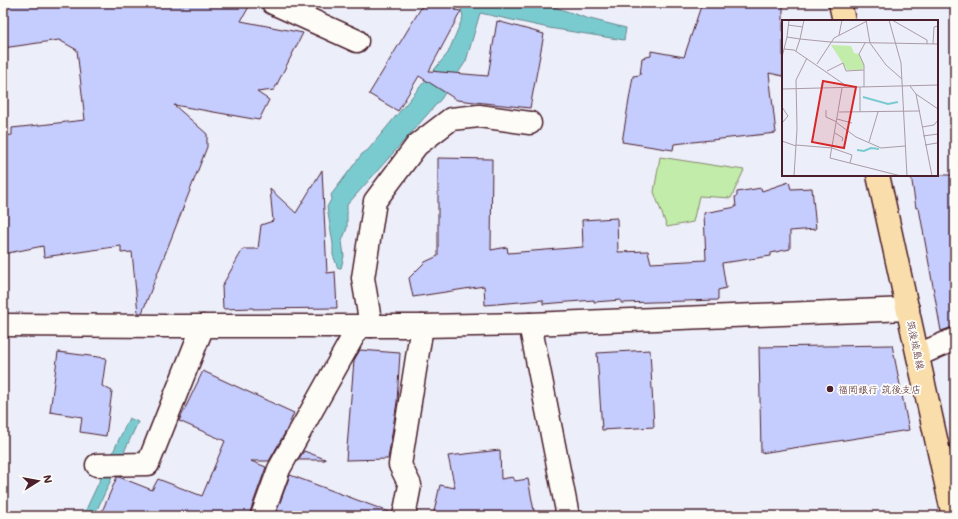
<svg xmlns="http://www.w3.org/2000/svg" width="958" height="519" font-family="Mali,'Klee One',sans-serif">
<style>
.green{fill:#c2eca9;stroke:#86866a}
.water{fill:#7acbd0;stroke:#67868e}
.building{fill:#c5ccfe;stroke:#4a1f2b}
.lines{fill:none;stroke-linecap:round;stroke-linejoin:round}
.minor-casing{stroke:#4a1f2b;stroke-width:25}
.major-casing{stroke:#4a1f2b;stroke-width:25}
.minor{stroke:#fdfcf7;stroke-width:22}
.major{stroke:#f9deab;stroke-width:22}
.poi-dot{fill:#4a1f2b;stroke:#fdfcf7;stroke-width:1.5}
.labels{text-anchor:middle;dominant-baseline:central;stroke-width:3.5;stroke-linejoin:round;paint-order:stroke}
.street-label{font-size:10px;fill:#4a1f2b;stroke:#fdfcf7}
.poi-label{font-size:10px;fill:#4a1f2b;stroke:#fdfcf7;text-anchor:start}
.inset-river{fill:none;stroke:#7acbd0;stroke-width:2}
.inset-road{fill:none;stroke:#ab9ba7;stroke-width:1}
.view{fill:#d62828;fill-opacity:0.15;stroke:#d62828;stroke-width:2}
.inset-edge{fill:none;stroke:#4a1f2b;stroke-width:2}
</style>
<rect width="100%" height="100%" fill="#eceef9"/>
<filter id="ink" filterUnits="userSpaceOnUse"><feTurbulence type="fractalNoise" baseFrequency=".025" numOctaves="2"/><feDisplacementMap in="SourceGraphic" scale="8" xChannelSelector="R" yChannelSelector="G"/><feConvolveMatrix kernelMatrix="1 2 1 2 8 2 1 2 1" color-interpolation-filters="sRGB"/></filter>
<g filter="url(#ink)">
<polygon class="green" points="660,157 744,170 731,198 699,196 693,222 667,227 654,192"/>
<g class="water">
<polygon points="460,3 540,3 546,4 586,18 626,28 624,40 549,28 480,13 466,61 441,99 347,205 347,228 342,241 344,256 341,268 338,268 333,255 333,244 327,207 332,198 331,195 362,154 368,150 448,53 463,17"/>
<polygon points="129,418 138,422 94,516 83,516"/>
</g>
<g class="building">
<polygon points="3,3 251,3 241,21 303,33 274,90 257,92 269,100 259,120 174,105 207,134 207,147 142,313 138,313 132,252 121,253 121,246 44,257 43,246 3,254 3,175 6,175 4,136 12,135 12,128 85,120 77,50 59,40 3,48"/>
<polygon points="424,3 456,3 455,10 461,11 429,71 488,76 497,21 544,34 530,108 457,100 419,76 398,111 369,94"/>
<polygon points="702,3 783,3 783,76 769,73 776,133 674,144 673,150 622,142 633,76 640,75 642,58 651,56 651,51 684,57"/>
<polygon points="438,158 492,159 491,250 507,247 508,253 583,247 582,220 617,218 618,252 648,251 651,263 706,260 704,213 736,207 735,197 737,196 737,192 761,188 762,191 789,182 791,189 812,188 816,229 790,231 790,249 771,253 771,256 722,263 726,288 718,290 718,300 621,303 621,300 594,302 594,300 543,304 543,300 485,305 484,286 413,297 409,278 425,262 438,256"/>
<polygon points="322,170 327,273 335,272 337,308 253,309 253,308 223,309 222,286 243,249 258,249 261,225 273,221 270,189 296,213"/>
<polygon points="911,175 955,175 955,327 950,328 941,331 919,208 916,208"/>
<polygon points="892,345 909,430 761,453 759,347"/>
<polygon points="360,350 400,353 397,402 388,459 346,460 354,360"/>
<polygon points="650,350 654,427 602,430 597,353"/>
<polygon points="58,352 106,358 102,386 112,391 106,436 80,432 82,417 50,412"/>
<polygon points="203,371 294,413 286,431 269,461 251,461 266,467 250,512 250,516 100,516 117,477 119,477 152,490 158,479 202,496 225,441 179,421"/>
<polygon points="500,450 501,479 513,477 515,481 528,479 535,516 433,516 440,485 455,488 448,456"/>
<polygon points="304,451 325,459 325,460 298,460"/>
<polygon points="290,475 392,513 392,516 275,516"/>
</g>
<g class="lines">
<g class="minor-casing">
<g id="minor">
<polyline points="273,3 357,41"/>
<polyline points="530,324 568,516"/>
<polyline points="3,325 167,326 422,326 530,324 908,309"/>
<polyline points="371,326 363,278 375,201 417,145 451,119 479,116 530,123"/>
<polyline points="918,355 955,339"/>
<polyline points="97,465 148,464 203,326"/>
<polyline points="262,516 279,469 359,326"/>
<polyline points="404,516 410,485 400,465 422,326"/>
</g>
</g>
<g class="major-casing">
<g id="major">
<polyline points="840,3 844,21"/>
<polyline points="878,175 953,516"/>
</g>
</g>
<use href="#minor" class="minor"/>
<use href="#major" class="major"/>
</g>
</g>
<circle class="poi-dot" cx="830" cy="389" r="4"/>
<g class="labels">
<g class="street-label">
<text transform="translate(916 345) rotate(78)">筑後城島線</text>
</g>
<g class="poi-label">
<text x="838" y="389">福岡銀行 筑後支店</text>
</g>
</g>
<g transform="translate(782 20)">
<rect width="156" height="156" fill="#eceef9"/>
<path d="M 49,25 L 69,26 L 72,33 L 77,34 L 82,45 L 80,50 L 65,50 Z" fill="#c2eca9"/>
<path class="inset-river" d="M 81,77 L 106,84 L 116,82M 75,130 L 82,131 L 89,128 L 97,129"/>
<path class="inset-road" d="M 84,0 L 88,23 L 104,45 L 120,59M 107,0 L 119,43 L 125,156M 110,0 L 145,20 L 145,24M 6,5 L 21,7M 57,15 L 60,0M 5,17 L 7,0M 151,24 L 152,7 L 156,6M 2,29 L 12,30 L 63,65 L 63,68M 14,31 L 18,19 L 48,22 L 156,24M 0,37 L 5,17 L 18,19 L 22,0M 35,44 L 52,18 L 85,1M 45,51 L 61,43 L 64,51 L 82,50M 128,66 L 134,74 L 156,89M 82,67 L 82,45 L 77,34 L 83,23M 60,68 L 48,138 L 119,156M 0,69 L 156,65M 134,74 L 150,156M 0,87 L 6,96 L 0,103M 44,90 L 44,97 L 55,102M 57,92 L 138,91M 78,92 L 78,67M 55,99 L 70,103M 55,103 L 74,117 L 99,128 L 123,126M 140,107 L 152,105 L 156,100M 53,113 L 61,118 L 60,121M 141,116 L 156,114M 0,121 L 14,126M 87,122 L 96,92M 14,125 L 50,128 L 70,135 L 68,143M 143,125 L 155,123M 12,156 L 15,109 L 14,60 L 25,38"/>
<path class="view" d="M 41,61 L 74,67 L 62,128 L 30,122 Z"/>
<rect width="156" height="156" class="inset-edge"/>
</g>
<rect width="958" height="519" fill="none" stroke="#fdfcf7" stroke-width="16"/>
<rect x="8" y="8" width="942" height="503" fill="none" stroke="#4a1f2b" stroke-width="1.5" filter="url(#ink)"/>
<g transform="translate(38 481) rotate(79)" stroke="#fdfcf7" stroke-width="3" paint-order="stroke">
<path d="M0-3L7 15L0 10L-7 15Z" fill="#4a1f2b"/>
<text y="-6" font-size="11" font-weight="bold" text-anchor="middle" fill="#4a1f2b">N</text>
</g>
</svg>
